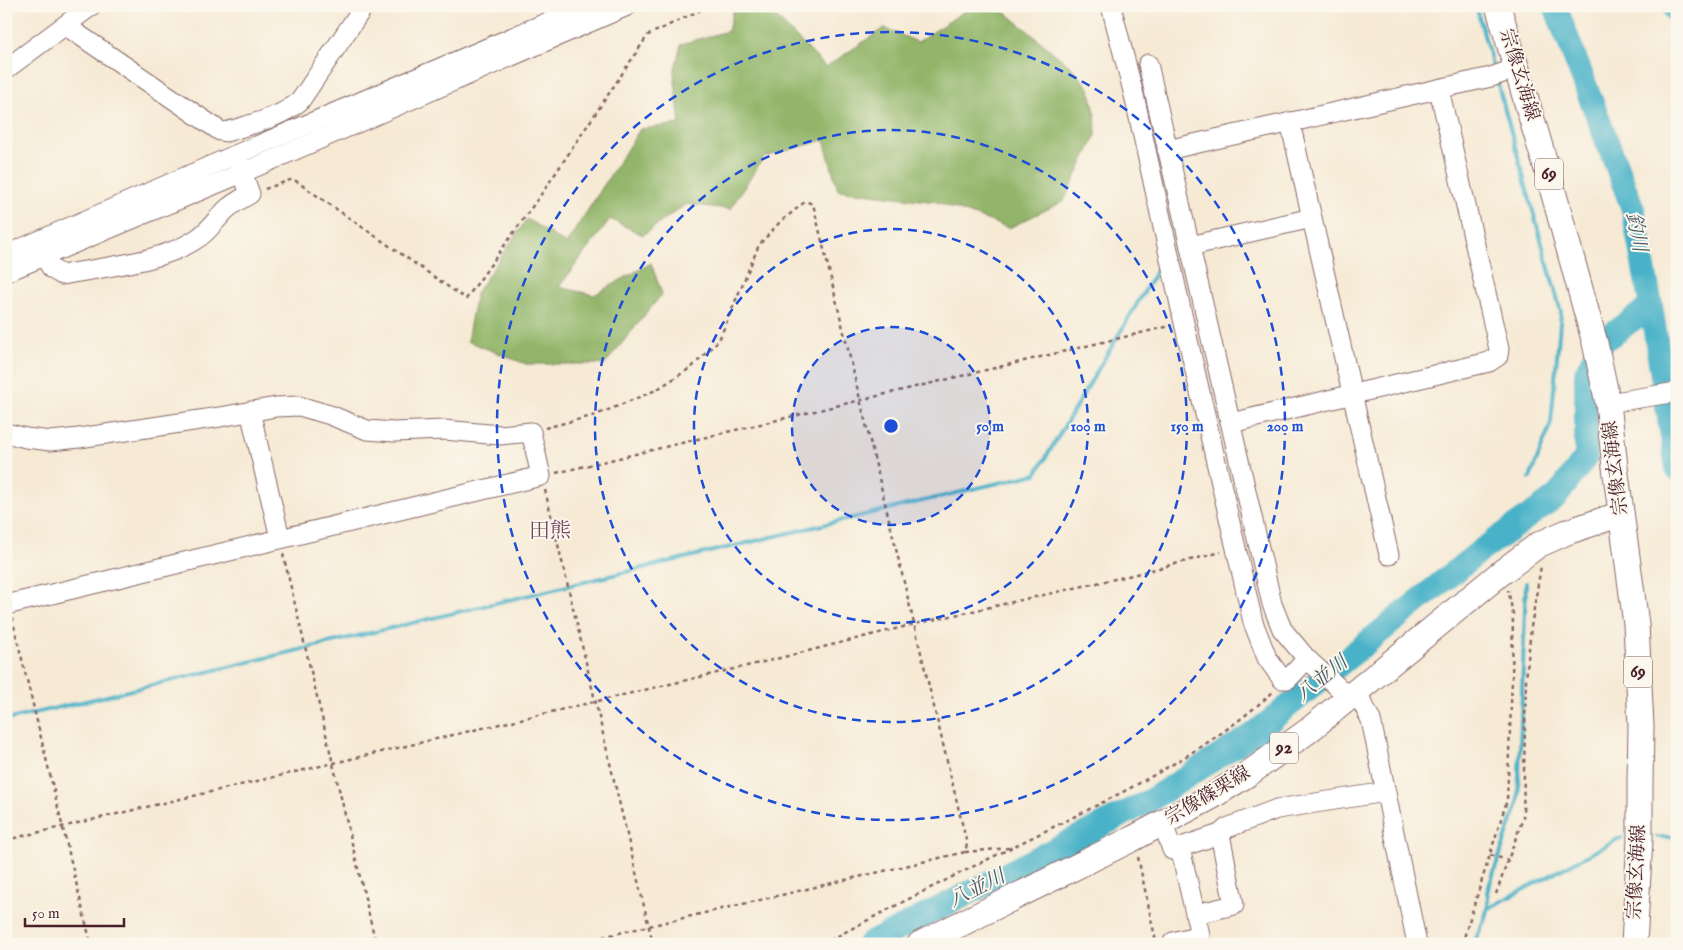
<svg xmlns="http://www.w3.org/2000/svg" width="1683" height="950" font-family="'IM FELL English','Noto Serif JP',serif">
<style>
.forest{fill:#92b569;stroke:#6e6a4a}
.lines{fill:none;stroke-linecap:round;stroke-linejoin:round}
.stream{stroke:#49b2c8;stroke-width:4}
.river{stroke:#49b2c8;stroke-width:24}
.minor-casing{stroke:#866666;stroke-width:21}
.major-casing{stroke:#866666;stroke-width:27}
.path{stroke:#866666;stroke-width:2.5;stroke-dasharray:4 4;stroke-linecap:butt}
.minor{stroke:#fff;stroke-width:19}
.major{stroke:#fff;stroke-width:25}
.ring{fill:none;stroke:#1d4ed8;stroke-width:2.5;stroke-dasharray:9 6}
.labels{text-anchor:middle;dominant-baseline:central;stroke-width:4;stroke-linejoin:round;paint-order:stroke}
.shield{fill:#fbf7ec;stroke:#7f6065;stroke-width:1}
.shield-label{font-size:18px;font-weight:bold;fill:#4a1f2b}
.street-label{font-size:19px;fill:#4a1f2b;stroke:#fbf7ec}
.water-label{font-size:20px;font-style:italic;fill:#4a5a6a;stroke:#fbf7ec}
.quarter-label{font-size:21px;fill:#774864;stroke:#fbf7ec}
.centre{fill:#1d4ed8;stroke:#fbf7ec;stroke-width:2.5}
.ring-label{font-size:15px;text-anchor:middle;font-weight:bold;fill:#1d4ed8;stroke:#fbf7ec;stroke-width:4;stroke-linejoin:round;paint-order:stroke}
</style>
<rect width="100%" height="100%" fill="#fbf7ec"/>
<filter id="ink" filterUnits="userSpaceOnUse"><feTurbulence type="fractalNoise" baseFrequency=".02" numOctaves="2"/><feDisplacementMap in="SourceGraphic" scale="10" xChannelSelector="R" yChannelSelector="G"/><feConvolveMatrix kernelMatrix="1 2 1 2 8 2 1 2 1" color-interpolation-filters="sRGB"/></filter>
<filter id="wash" filterUnits="userSpaceOnUse"><feTurbulence type="fractalNoise" baseFrequency=".0096" numOctaves="4" result="noise"/><feDisplacementMap in="SourceGraphic" scale="20" xChannelSelector="R" yChannelSelector="G"/><feGaussianBlur stdDeviation="1.12" result="paint"/><feColorMatrix in="noise" values="0 0 0 0 0 0 0 0 0 0 0 0 0 0 0 0 0 1.4 0 .05"/><feComposite in="paint" operator="in"/></filter>
<g filter="url(#wash)">
<rect width="100%" height="100%" fill="#f6ead5"/>
<polygon class="forest" points="972,6 998,6 1072,68 1089,88 1095,112 1096,135 1064,201 1009,228 937,202 838,190 824,140 764,157 730,209 686,204 643,235 610,219 559,287 594,295 651,263 662,294 605,364 526,364 467,341 476,293 527,219 566,244 640,129 680,124 674,73 681,44 728,31 733,11 766,7 826,67 884,28 918,42"/>
<g class="lines">
<g class="stream">
<polyline points="1476,6 1494,71"/>
<polyline points="1497,81 1561,312 1551,423 1530,478"/>
<polyline points="6,720 1036,474 1163,260"/>
<polyline points="1657,837 1677,837"/>
<polyline points="1487,909 1622,837"/>
<path d="M 1474,944 C 1480,928 1492,909 1487,892 L 1518,803 L 1526,583"/>
</g>
<g class="river">
<polyline points="1555,6 1633,209 1651,306 1677,469"/>
<polyline points="1673,6 1677,13"/>
<polyline points="869,944 1149,801 1255,733 1479,552 1557,496 1586,457 1586,373 1602,342 1651,306"/>
</g>
</g>
</g>
<g filter="url(#ink)">
<g class="lines">
<g class="minor-casing">
<g id="minor">
<polyline points="1111,6 1134,95 1184,323 1253,622 1267,658 1282,679 1288,679 1307,659 1350,698"/>
<path d="M 66,26 L 220,131 L 226,132 C 251,124 280,118 300,101 L 364,6"/>
<polyline points="1148,64 1272,604 1282,629 1307,659"/>
<polyline points="6,69 91,6"/>
<polyline points="1290,122 1389,555"/>
<polyline points="1167,150 1491,77 1517,68"/>
<polyline points="1190,246 1312,218"/>
<polyline points="6,255 235,155 586,6"/>
<path d="M 44,256 L 52,269 L 62,275 C 103,267 164,262 198,238 C 210,230 217,218 228,208 C 234,203 243,198 250,194 L 238,161"/>
<polyline points="6,272 242,173 627,6"/>
<polyline points="1608,403 1677,392"/>
<polyline points="250,411 280,538"/>
<polyline points="1231,423 1489,362 1498,356 1499,349 1439,89"/>
<polyline points="6,433 26,438 51,441 79,438 220,417 276,407 299,406 330,415 367,430 394,432 444,430 500,435 531,432 541,476 6,605"/>
<polyline points="1357,692 1371,720 1417,944"/>
<polyline points="1163,823 1172,850 1220,834 1227,828 1277,809 1386,792"/>
<polyline points="1196,914 1234,905 1220,834"/>
<polyline points="1173,944 1173,942 1200,935 1180,848"/>
</g>
</g>
<g class="major-casing">
<g id="major">
<polyline points="1498,6 1548,173 1595,343 1608,403 1615,467 1636,624 1641,726 1640,782 1640,839 1634,944"/>
<polyline points="920,944 1134,838 1211,797 1248,774 1308,731 1502,572 1538,545 1567,532 1621,514"/>
</g>
</g>
<g class="path">
<polyline points="265,189 293,179 466,299 547,186 648,35 709,6"/>
<polyline points="545,428 596,415 656,390 692,367 719,340 759,245 779,223 806,201 812,204 814,208 967,844 965,852 572,944"/>
<polyline points="556,473 1170,326"/>
<polyline points="545,490 653,944"/>
<polyline points="283,554 376,944"/>
<polyline points="12,618 91,944"/>
<polyline points="6,840 768,661 915,624 1128,576 1221,552"/>
<polyline points="965,852 1009,848"/>
<polyline points="1490,855 1508,860"/>
<polyline points="1138,857 1156,942"/>
<polyline points="1496,894 1523,818 1526,680 1531,627 1541,566"/>
<path d="M 823,944 C 893,906 964,871 1035,836 C 1118,795 1205,754 1274,691"/>
<polyline points="1462,944 1507,800 1512,681 1513,614 1508,590"/>
</g>
<use href="#minor" class="minor"/>
<use href="#major" class="major"/>
</g>
</g>
<circle cx="891" cy="426" r="99" fill="#1d4ed8" fill-opacity=".12"/>
<g class="ring">
<circle cx="891" cy="426" r="99"/>
<circle cx="891" cy="426" r="197"/>
<circle cx="891" cy="426" r="296"/>
<circle cx="891" cy="426" r="394"/>
</g>
<g class="labels">
<g class="shield">
<rect x="1535" y="158.5" width="28" height="31" rx="4"/>
<rect x="1624" y="656.5" width="28" height="31" rx="4"/>
<rect x="1270" y="732.5" width="28" height="31" rx="4"/>
</g>
<g class="shield-label">
<text x="1549" y="174">69</text>
<text x="1638" y="672">69</text>
<text x="1284" y="748">92</text>
</g>
<g class="street-label">
<text transform="translate(1519 75) rotate(73)">宗像玄海線</text>
<text transform="translate(1616 468) rotate(-97)">宗像玄海線</text>
<text transform="translate(1208 796) rotate(-31)">宗像篠栗線</text>
<text transform="translate(1637 872) rotate(-87)">宗像玄海線</text>
</g>
<g class="water-label">
<text transform="translate(1636 232) rotate(79)">釣川</text>
<text transform="translate(1322 679) rotate(-39)">八並川</text>
<text transform="translate(977 889) rotate(-27)">八並川</text>
</g>
<g class="quarter-label">
<text x="550" y="531">田熊</text>
</g>
</g>
<circle cx="891" cy="426" r="8" class="centre"/>
<g class="ring-label">
<text x="990" y="431">50 m</text>
<text x="1088" y="431">100 m</text>
<text x="1187" y="431">150 m</text>
<text x="1285" y="431">200 m</text>
</g>
<rect width="1683" height="950" fill="none" stroke="#fbf7ec" stroke-width="25"/>
<path d="M25 918v8h99v-8" fill="none" stroke="#4a1f2b" stroke-width="2.5"/>
<text x="32" y="918" font-size="15" fill="#4a1f2b" stroke="#fbf7ec" stroke-width="4" paint-order="stroke">50 m</text>
</svg>
